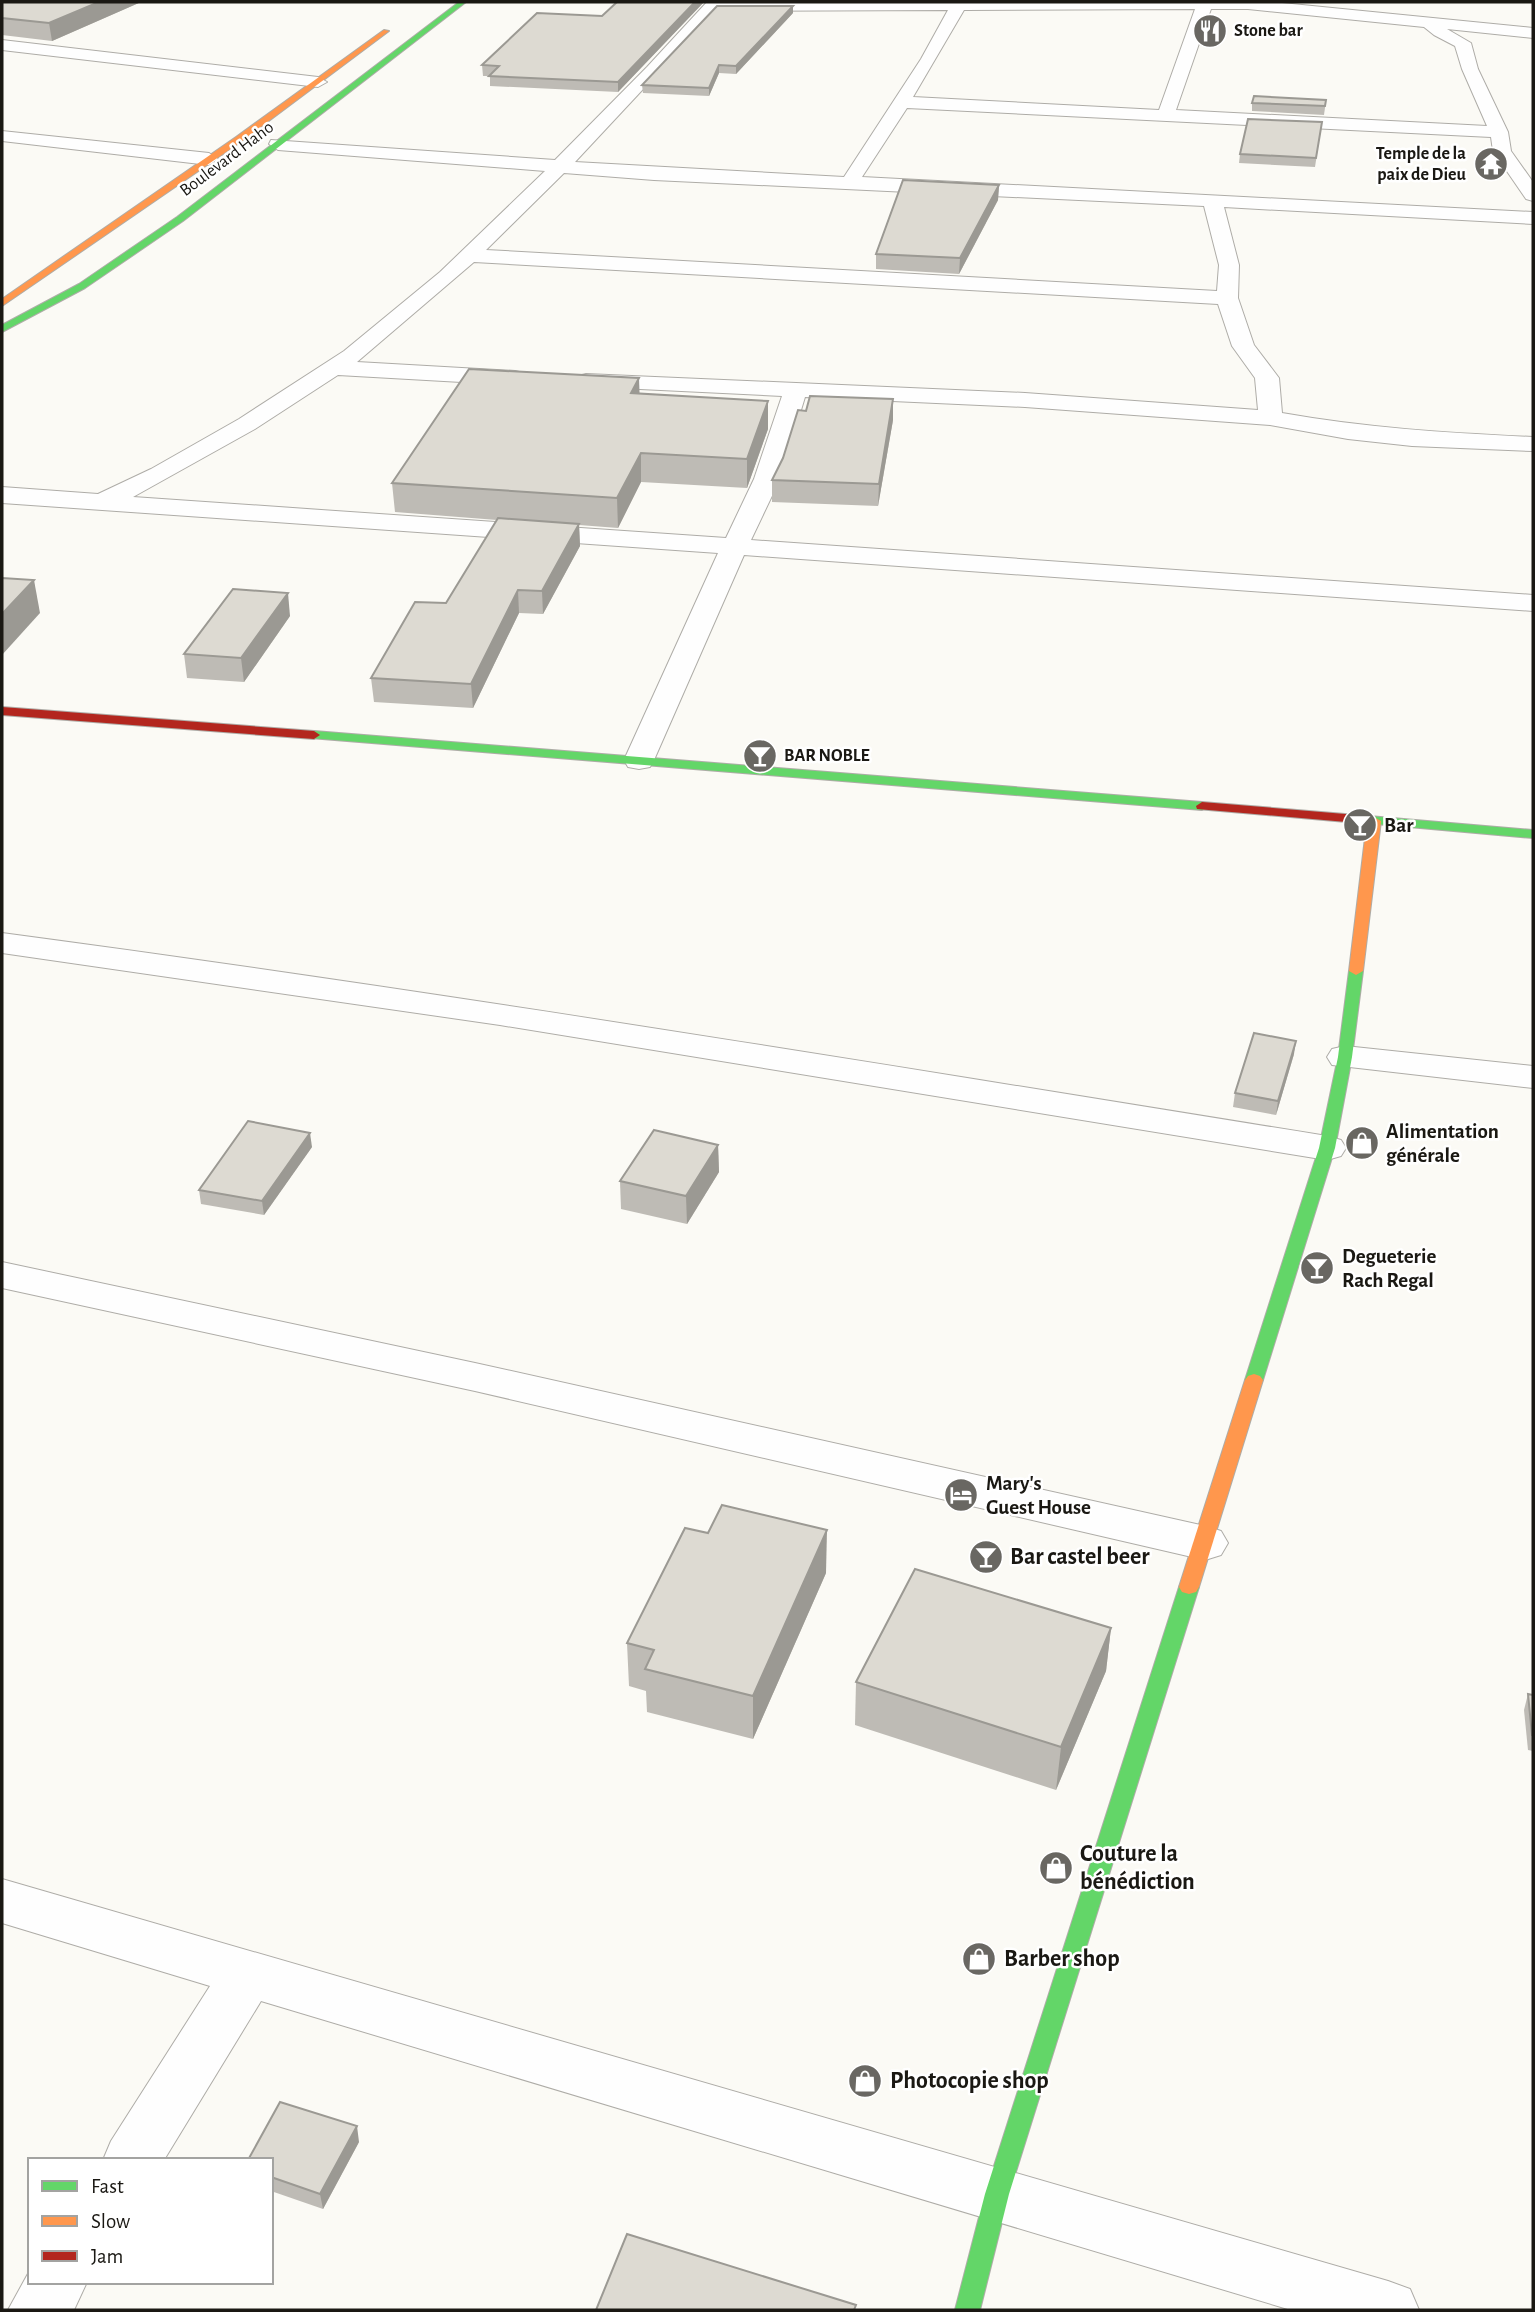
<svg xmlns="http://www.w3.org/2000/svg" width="1535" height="2312" font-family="'Alegreya Sans',sans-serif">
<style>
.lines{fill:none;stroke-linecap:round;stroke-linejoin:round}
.street-casing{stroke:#aeaca7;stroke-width:2}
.fast-casing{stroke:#aeaca7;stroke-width:2}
.slow-casing{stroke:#aeaca7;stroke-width:2}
.jam-casing{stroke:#aeaca7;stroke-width:2}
.street{fill:#fefefe;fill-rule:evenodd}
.fast{fill:#63d668;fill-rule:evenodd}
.slow{fill:#ff974d;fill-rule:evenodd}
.jam{fill:#b3261e;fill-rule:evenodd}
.wall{fill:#bebbb5}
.shaded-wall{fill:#9b9993}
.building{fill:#dddad2;stroke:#9b9993;stroke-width:2}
.labels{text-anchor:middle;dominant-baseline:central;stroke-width:5;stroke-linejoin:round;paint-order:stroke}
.far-poi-label{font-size:18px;font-weight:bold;fill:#1a1813;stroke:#fff;text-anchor:start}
.far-street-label{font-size:18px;fill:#1a1813;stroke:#fff}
.poi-label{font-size:21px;font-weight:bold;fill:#1a1813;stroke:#fff;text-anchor:start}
.near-poi-label{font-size:24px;font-weight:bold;fill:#1a1813;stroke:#fff;text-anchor:start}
</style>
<rect width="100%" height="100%" fill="#fbfaf5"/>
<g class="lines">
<g class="street-casing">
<g id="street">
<path d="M 707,2 L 1272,2 L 1533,28 L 1533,38 L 1447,29 L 1471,43 L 1478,69 L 1508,132 L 1511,151 L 1533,182 L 1533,201 L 1526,199 L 1493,151 L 1491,137 L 907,108 L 862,177 L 1533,212 L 1533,224 L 1224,207 L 1239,265 L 1238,298 L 1254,345 L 1279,378 L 1282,413 C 1366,428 1447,433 1533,437 L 1533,451 L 1412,446 L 1348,439 L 1270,425 L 1025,407 L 805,397 L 780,479 L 751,540 L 1533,595 L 1533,611 L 744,555 L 654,760 L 650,767 L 639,769 L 628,767 L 624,760 L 718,553 L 2,503 L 2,487 L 98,494 L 151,469 L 239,419 L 344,351 L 440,272 L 545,171 L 278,150 L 269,144 L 271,140 L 555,160 L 647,67 ZM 1195,9 L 1159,110 L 913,97 L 964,10 ZM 1211,9 L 1248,9 L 1424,27 L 1434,35 L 1455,46 L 1462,69 L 1487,126 L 1176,110 ZM 948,10 L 921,59 L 844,177 L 575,162 L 716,11 ZM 564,173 L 654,180 L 1204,206 L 1219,265 L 1217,291 L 486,250 ZM 474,262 L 1218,304 L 1232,346 L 1255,378 L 1258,410 L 1025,393 L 586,374 L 578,376 L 574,381 L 578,386 L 782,396 L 754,479 L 726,538 L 133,497 L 255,429 L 338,375 L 515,385 L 523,383 L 527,378 L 523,373 L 515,371 L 357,362 Z"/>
<polygon points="2,40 318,77 327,82 318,87 2,50"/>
<polygon points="2,131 209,153 218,159 209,165 2,141"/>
<path d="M 2,933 C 445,992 886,1065 1327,1136 L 1341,1140 L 1346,1148 L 1341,1156 L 1327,1160 L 500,1025 L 2,953 Z"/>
<polygon points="1345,1046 1533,1066 1533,1088 1332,1065 1327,1057 1332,1049"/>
<polygon points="2,1262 475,1363 1205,1526 1221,1531 1228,1543 1221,1555 1205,1560 475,1391 2,1288"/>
<polygon points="2,1879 1388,2281 1410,2289 1419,2310 1291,2310 261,2001 164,2160 103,2160 111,2141 210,1986 2,1923"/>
<polygon points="30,2270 30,2282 87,2282 74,2310 8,2310"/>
</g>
</g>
<g class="fast-casing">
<g id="fast">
<polygon points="459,2 466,2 183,221 85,288 2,332 2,325 79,284 177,217"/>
<polygon points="314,731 1202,802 1208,806 1202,810 310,738 308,735"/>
<polygon points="1369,816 1533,830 1533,838 1364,823 1364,817"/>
<polygon points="1356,967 1363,971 1352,1057 1335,1148 1263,1380 1260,1384 1248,1384 1245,1380 1319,1148 1338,1057 1349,971"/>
<polygon points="1189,1580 1196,1582 1199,1587 1009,2194 980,2310 955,2310 985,2194 1179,1587 1182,1582"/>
</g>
</g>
<g class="slow-casing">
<g id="slow">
<polygon points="384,30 389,31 242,141 2,306 2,299 236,137"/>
<polygon points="1374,817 1381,821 1363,971 1356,975 1349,971 1367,821"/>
<polygon points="1254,1374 1260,1376 1263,1380 1199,1587 1196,1592 1189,1594 1182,1592 1179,1587 1245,1380 1248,1376"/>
</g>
</g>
<g class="jam-casing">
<g id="jam">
<polygon points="2,707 314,731 320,735 314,739 2,715"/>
<polygon points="1202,802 1369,816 1376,820 1369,824 1197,809 1196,806"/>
</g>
</g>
<use href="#street" class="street"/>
<use href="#fast" class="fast"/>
<use href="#slow" class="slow"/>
<use href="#jam" class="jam"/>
</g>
<g class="wall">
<polygon points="2,2 141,2 52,41 2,35"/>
<polygon points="617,2 704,2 618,92 490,86 490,76 483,76 482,65 602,16"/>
<polygon points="793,13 736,74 719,73 709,96 643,93 642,85"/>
<polygon points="1326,100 1324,115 1252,111 1252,103"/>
<polygon points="1322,122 1315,167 1239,163 1240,154"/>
<polygon points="999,185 998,200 959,274 876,269 876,254"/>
<polygon points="639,378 639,393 768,429 747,488 641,482 618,528 579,525 580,546 543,614 519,613 473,708 374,702 371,678 446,603 497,520 395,512 392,483"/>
<polygon points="893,420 878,506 772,502 772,480"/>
<polygon points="290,616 244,682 187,678 184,654"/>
<polygon points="1294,1054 1276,1115 1233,1107 1235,1093"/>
<polygon points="718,1145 719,1172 687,1224 621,1209 620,1181"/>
<polygon points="312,1147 264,1215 201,1204 199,1190"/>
<polygon points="826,1573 753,1739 647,1712 646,1691 629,1686 627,1643"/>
<polygon points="1111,1628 1106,1671 1056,1790 855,1725 856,1682"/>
<polygon points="1528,1694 1533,1695 1533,1751 1528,1750 1524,1710"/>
<polygon points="359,2142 323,2209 271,2191 271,2160"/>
</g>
<g class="shaded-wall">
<polygon points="99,2 141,2 52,41 49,23"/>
<polygon points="695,2 704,2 618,92 618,82"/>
<polygon points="793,6 793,13 736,74 736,66"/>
<polygon points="719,65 719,73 709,96 709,88"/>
<polygon points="999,185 998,200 959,274 960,258"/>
<polygon points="639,378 640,406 631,393"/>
<polygon points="893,399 893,420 878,506 879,484"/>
<polygon points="768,401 768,429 747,488 747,459"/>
<polygon points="641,453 641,482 618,528 617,498"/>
<polygon points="579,524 580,546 543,614 542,591"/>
<polygon points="34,580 40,613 2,655 2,614"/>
<polygon points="518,590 519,613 473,708 471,684"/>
<polygon points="288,593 290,616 244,682 241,658"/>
<polygon points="1296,1041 1294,1054 1276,1115 1278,1101"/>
<polygon points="310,1133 312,1147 264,1215 262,1201"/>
<polygon points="718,1145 719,1172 687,1224 686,1196"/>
<polygon points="827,1530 826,1573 753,1739 753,1696"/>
<polygon points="1111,1628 1106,1671 1056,1790 1061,1747"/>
<polygon points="357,2126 359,2142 323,2209 320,2194"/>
</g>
<g class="building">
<polygon points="2,2 99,2 49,23 2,18"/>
<polygon points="617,2 695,2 618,82 489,76 499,66 482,65 537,13 602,16"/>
<polygon points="717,6 793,6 736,66 719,65 709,88 642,85"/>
<polygon points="1254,96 1326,100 1325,106 1252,103"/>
<polygon points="1248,119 1322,122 1316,158 1240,154"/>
<polygon points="903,180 999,185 960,258 876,254"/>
<polygon points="469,369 639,378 631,393 768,401 747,459 641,453 617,498 392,483"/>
<polygon points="810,396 893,399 879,484 772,480 783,458 798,410 806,411"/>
<polygon points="498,518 579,524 542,591 518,590 471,684 371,678 415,602 446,603"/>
<polygon points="2,578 34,580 2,614"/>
<polygon points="233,589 288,593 241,658 184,654"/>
<polygon points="1254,1033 1296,1041 1278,1101 1235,1093"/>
<polygon points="248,1121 310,1133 262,1201 199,1190"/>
<polygon points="654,1130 718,1145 686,1196 620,1181"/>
<polygon points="722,1505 827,1530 753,1696 645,1669 654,1650 627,1643 685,1528 708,1533"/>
<polygon points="915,1569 1111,1628 1061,1747 856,1682"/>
<polygon points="1528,1694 1533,1695 1533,1735 1532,1735"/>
<polygon points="280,2102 357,2126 320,2194 271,2177 271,2160 248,2160"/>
<polygon points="627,2234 856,2305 854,2310 596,2310"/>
</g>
<defs>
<g id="restaurant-disc" transform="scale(1.75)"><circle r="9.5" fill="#696762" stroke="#fff"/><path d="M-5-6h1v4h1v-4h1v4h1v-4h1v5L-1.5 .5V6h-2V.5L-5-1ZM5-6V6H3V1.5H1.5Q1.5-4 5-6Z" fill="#fff"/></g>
<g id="temple-disc" transform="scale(1.75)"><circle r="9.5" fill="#696762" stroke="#fff"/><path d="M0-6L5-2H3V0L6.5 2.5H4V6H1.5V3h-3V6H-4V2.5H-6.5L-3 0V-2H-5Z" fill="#fff"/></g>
<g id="bar-disc" transform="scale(1.75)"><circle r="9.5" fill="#696762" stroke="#fff"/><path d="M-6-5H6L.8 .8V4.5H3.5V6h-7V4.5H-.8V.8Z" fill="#fff"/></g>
<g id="shop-disc" transform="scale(1.75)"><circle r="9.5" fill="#696762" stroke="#fff"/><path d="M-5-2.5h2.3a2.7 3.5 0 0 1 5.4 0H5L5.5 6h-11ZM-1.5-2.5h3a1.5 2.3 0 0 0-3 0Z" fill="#fff"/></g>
<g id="hotel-disc" transform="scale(1.75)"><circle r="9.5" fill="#696762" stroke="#fff"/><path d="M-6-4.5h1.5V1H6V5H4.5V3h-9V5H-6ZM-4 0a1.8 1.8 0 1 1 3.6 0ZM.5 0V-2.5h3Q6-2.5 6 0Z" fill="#fff"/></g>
</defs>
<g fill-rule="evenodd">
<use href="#restaurant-disc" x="1210" y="31"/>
<use href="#temple-disc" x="1491" y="164"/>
<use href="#bar-disc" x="760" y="756"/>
<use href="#bar-disc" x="1360" y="825"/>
<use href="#shop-disc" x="1362" y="1143"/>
<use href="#bar-disc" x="1317" y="1268"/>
<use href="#hotel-disc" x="961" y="1495"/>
<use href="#bar-disc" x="986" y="1557"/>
<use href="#shop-disc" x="1056" y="1868"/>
<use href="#shop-disc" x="979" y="1959"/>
<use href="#shop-disc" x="865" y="2081"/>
</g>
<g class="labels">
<g class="far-poi-label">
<text x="1234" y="31">Stone bar</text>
<text x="1466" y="154" text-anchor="end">Temple de la<tspan x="1466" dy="21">paix de Dieu</tspan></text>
<text x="784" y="756">BAR NOBLE</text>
</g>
<g class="far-street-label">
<text transform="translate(227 159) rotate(-37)">Boulevard Haho</text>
</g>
<g class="poi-label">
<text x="1384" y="825">Bar</text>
<text x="1386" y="1131">Alimentation<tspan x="1386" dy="24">générale</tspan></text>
<text x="1342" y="1256">Degueterie<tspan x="1342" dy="24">Rach Regal</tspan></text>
<text x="986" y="1483">Mary's<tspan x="986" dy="24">Guest House</tspan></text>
</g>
<g class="near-poi-label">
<text x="1010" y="1557">Bar castel beer</text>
<text x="1080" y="1854">Couture la<tspan x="1080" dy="28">bénédiction</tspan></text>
<text x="1004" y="1959">Barber shop</text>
<text x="890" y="2081">Photocopie shop</text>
</g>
</g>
<rect width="1535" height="2312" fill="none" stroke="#1a1813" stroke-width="7"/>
<rect x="28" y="2158" width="245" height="126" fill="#ffffff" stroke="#a3a3a1" stroke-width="2"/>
<rect x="42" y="2181" width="35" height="10" fill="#63d668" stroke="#a3a3a1" stroke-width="2"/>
<text x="91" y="2193" font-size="21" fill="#1a1813">Fast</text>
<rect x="42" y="2216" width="35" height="10" fill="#ff974d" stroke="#a3a3a1" stroke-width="2"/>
<text x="91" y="2228" font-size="21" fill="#1a1813">Slow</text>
<rect x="42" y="2251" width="35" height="10" fill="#b3261e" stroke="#a3a3a1" stroke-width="2"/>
<text x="91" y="2263" font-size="21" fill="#1a1813">Jam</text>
</svg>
